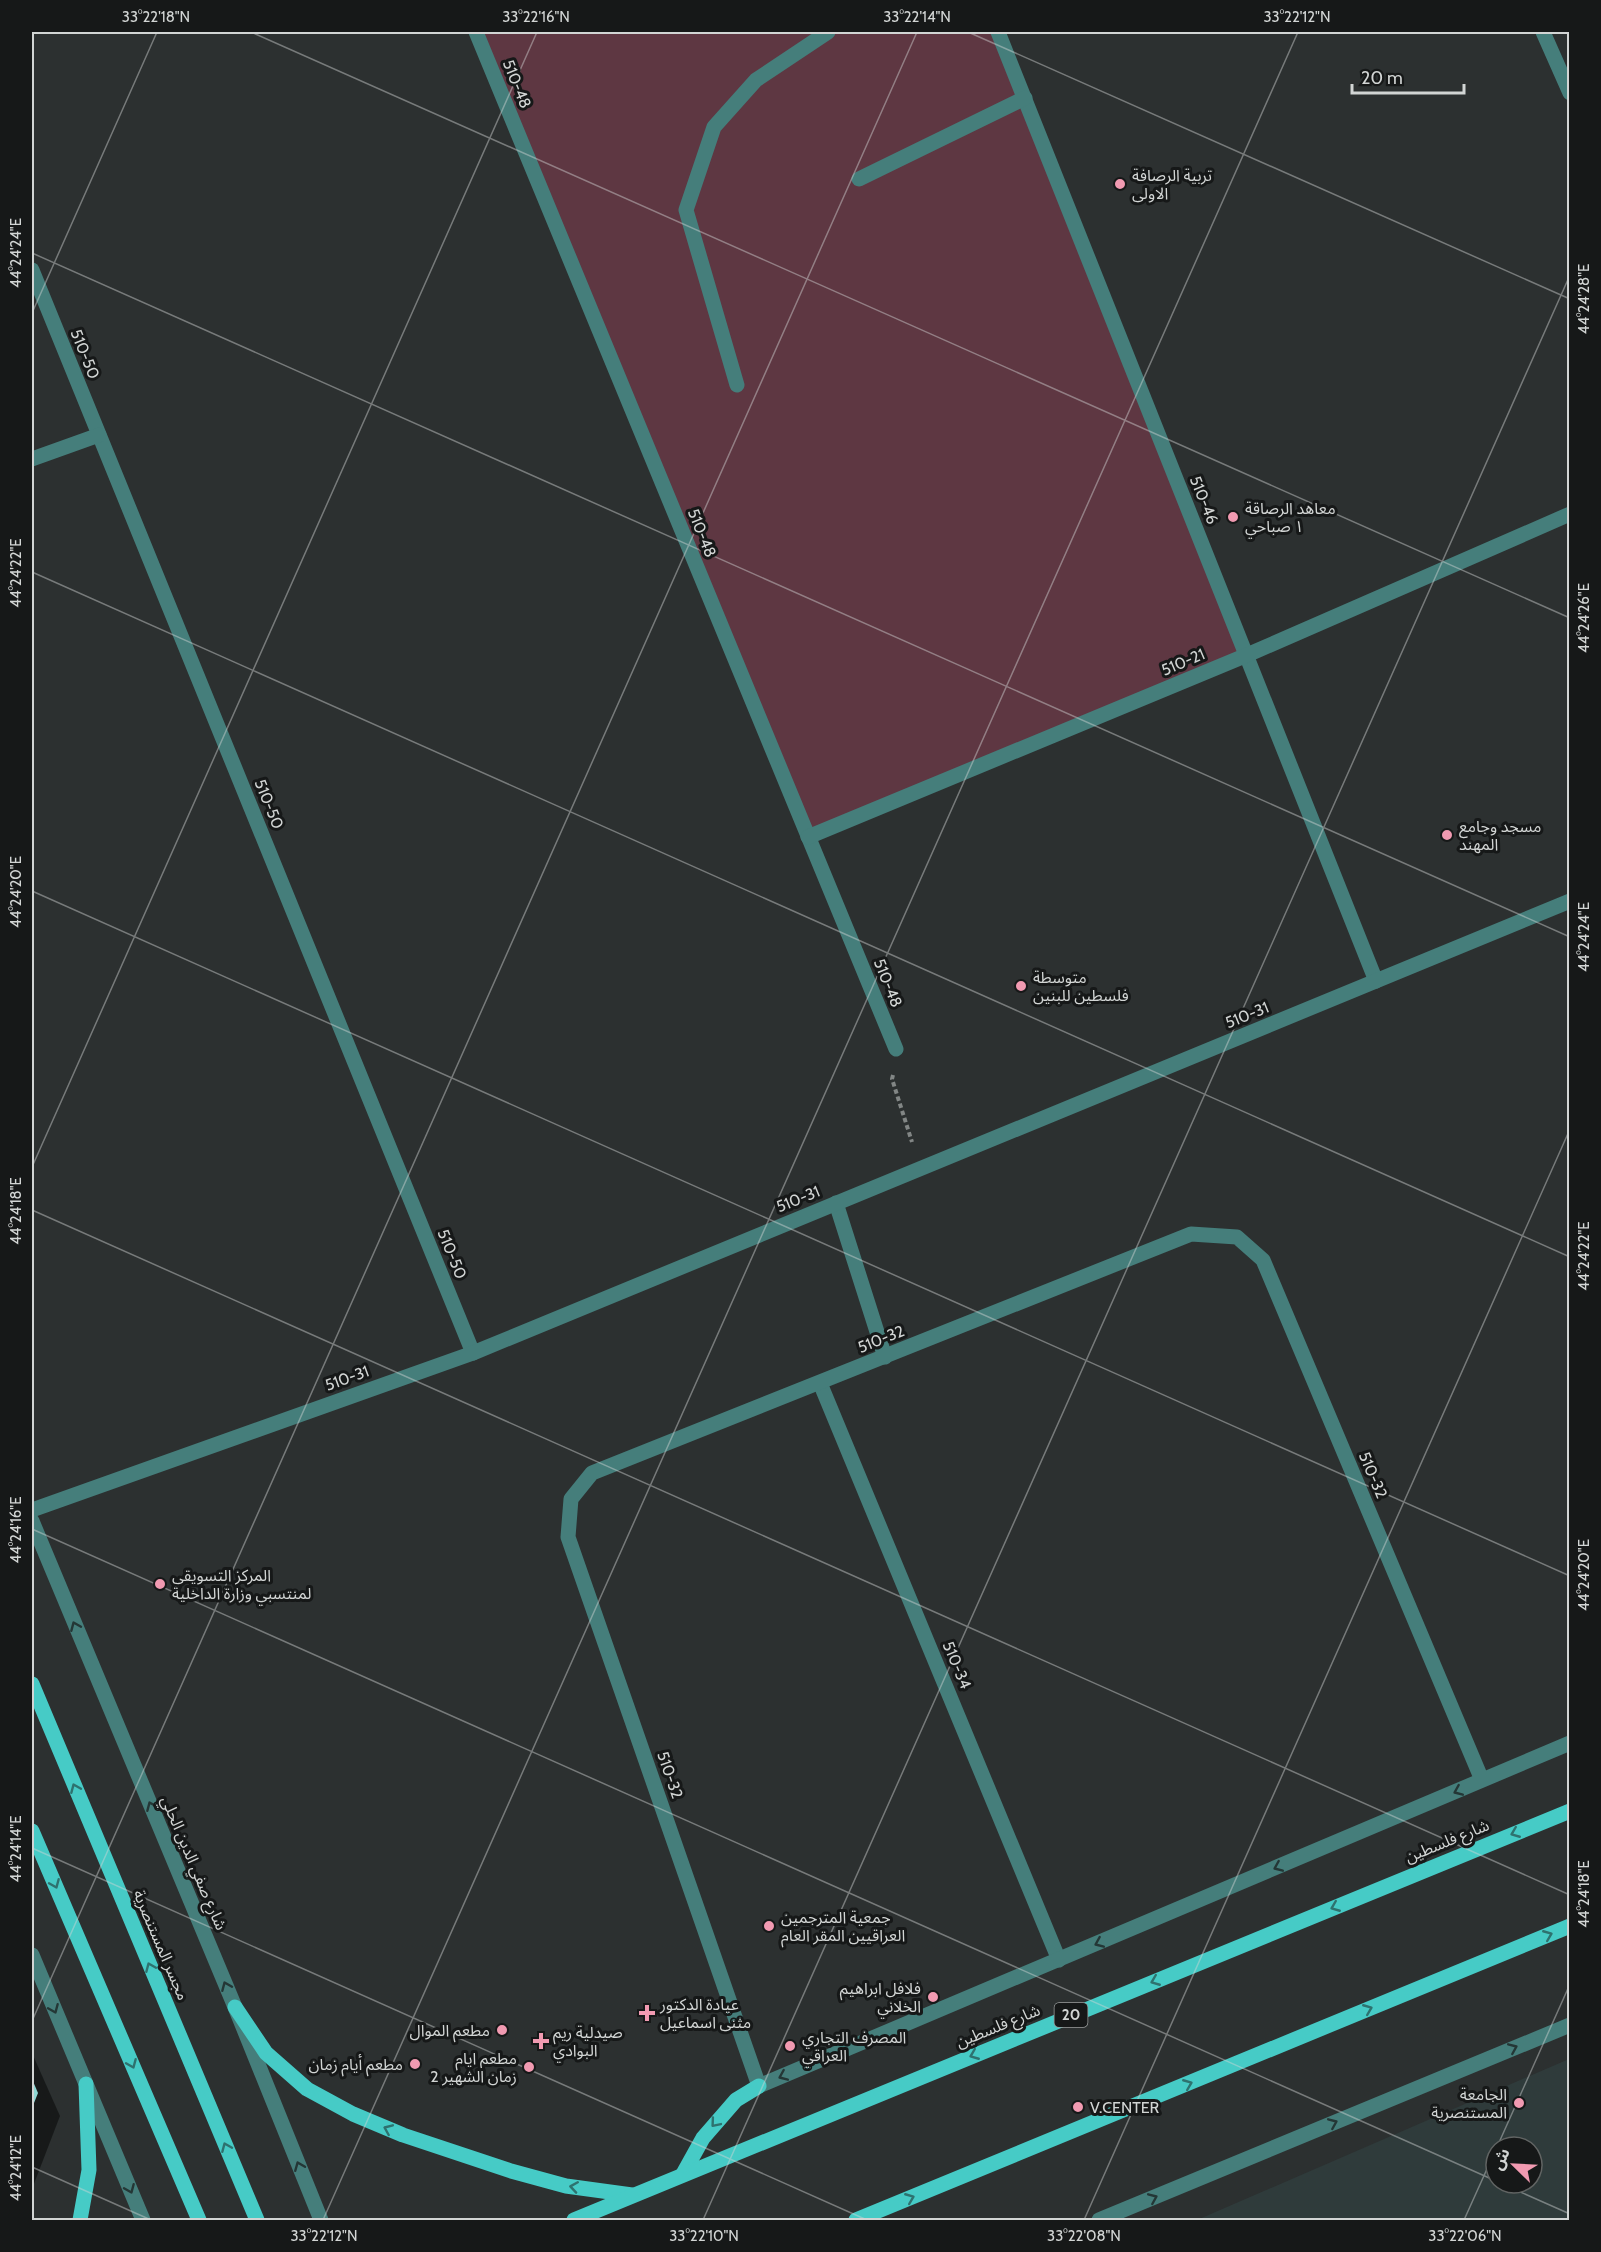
<svg xmlns="http://www.w3.org/2000/svg" width="1601" height="2252" font-family="Cabin,'Noto Sans Arabic',sans-serif">
<style>
.built{fill:#2f3b3b;fill-rule:evenodd}
.green{fill:#5e3742}
.shadow{fill:#0007}
.building{fill:#8ed7d3}
.lines{fill:none;stroke-linecap:round;stroke-linejoin:round}
.path{stroke:#828685;stroke-width:4;stroke-dasharray:4.5 3;stroke-linecap:butt}
.minor{stroke:#457e7b;stroke-width:15}
.major{stroke:#46cbc6;stroke-width:15}
.oneway{stroke:#243736}
.oneway2{stroke:#2e726f}
.ticks{fill:none;stroke:#d2d5d4;stroke-width:1.5;stroke-opacity:0.45}
.poi-dot{fill:#f19ab1;stroke:#161818;stroke-width:2}
.labels{text-anchor:middle;dominant-baseline:central;stroke-width:6;stroke-linejoin:round;paint-order:stroke}
.shield{fill:#161818;stroke:#9a9c9c;stroke-width:1.5}
.shield-label{font-size:15px;font-weight:bold;fill:#d2d5d4}
.street-label{font-size:16px;fill:#d2d5d4;stroke:#161818}
.poi-label{font-size:16px;fill:#d2d5d4;stroke:#161818;text-anchor:start}
.neatline{fill:none;stroke:#d2d5d4;stroke-width:2}
.ticks-label{font-size:15px;text-anchor:middle;fill:#d2d5d4}
</style>
<rect width="100%" height="100%" fill="#2c3030"/>
<path class="built" d="M 1569,2059 L 1569,2220 L 1197,2220 ZM 1496,2147 L 1532,2147 L 1532,2183 L 1496,2183 Z"/>
<polygon class="green" points="476,32 998,32 1247,655 808,837"/>
<polygon class="shadow" points="32,2053 60,2116 32,2189"/>
<polygon class="building" points="32,2079 38,2093 32,2108"/>
<g class="lines">
<polyline class="path" points="893,1075 892,1079 912,1142"/>
<g class="minor">
<polyline points="476,32 896,1049"/>
<polyline points="998,32 1376,981"/>
<polyline points="1543,32 1570,93"/>
<polyline points="859,179 1025,98"/>
<polyline points="32,270 473,1353"/>
<polyline points="737,385 686,210 714,127 756,80 828,32"/>
<polyline points="32,459 99,435"/>
<polyline points="808,837 1247,655 1570,514"/>
<polyline points="836,1203 885,1357"/>
<polyline points="820,1383 1059,1960"/>
<polyline points="32,1510 473,1353 1570,901"/>
<polyline points="32,1521 235,2007 321,2220"/>
<polyline points="1482,1780 1263,1260 1237,1237 1191,1234 592,1473 571,1499 568,1537 759,2086 1570,1743"/>
<polyline points="32,1955 143,2220"/>
<polyline points="1099,2220 1570,2025"/>
</g>
<g class="major">
<polyline points="32,1684 257,2220"/>
<polyline points="32,1831 199,2220"/>
<polyline points="235,2007 266,2053 307,2089 353,2114 403,2135 511,2171 566,2186 632,2195"/>
<polyline points="683,2174 703,2138 736,2100 759,2086"/>
<polyline points="80,2220 89,2170 86,2084"/>
<polyline points="574,2220 1570,1811"/>
<polyline points="856,2220 1570,1926"/>
</g>
</g>
<defs><path id="oneway-chevron" d="M-2-3.5L2.5 0L-2 3.5" fill="none" stroke-width="1.6" stroke-linecap="round" stroke-linejoin="round" transform="scale(1.5)"/></defs>
<g class="oneway">
<use href="#oneway-chevron" transform="translate(75 1626) rotate(-113)"/>
<use href="#oneway-chevron" transform="translate(1458 1791) rotate(157)"/>
<use href="#oneway-chevron" transform="translate(151 1806) rotate(-113)"/>
<use href="#oneway-chevron" transform="translate(1278 1867) rotate(157)"/>
<use href="#oneway-chevron" transform="translate(1099 1943) rotate(157)"/>
<use href="#oneway-chevron" transform="translate(226 1986) rotate(-113)"/>
<use href="#oneway-chevron" transform="translate(54 2009) rotate(67)"/>
<use href="#oneway-chevron" transform="translate(1513 2048) rotate(-23)"/>
<use href="#oneway-chevron" transform="translate(783 2076) rotate(157)"/>
<use href="#oneway-chevron" transform="translate(1333 2123) rotate(-23)"/>
<use href="#oneway-chevron" transform="translate(299 2166) rotate(-112)"/>
<use href="#oneway-chevron" transform="translate(130 2189) rotate(67)"/>
<use href="#oneway-chevron" transform="translate(1153 2198) rotate(-23)"/>
</g>
<g class="oneway2">
<use href="#oneway-chevron" transform="translate(75 1788) rotate(-113)"/>
<use href="#oneway-chevron" transform="translate(1515 1833) rotate(158)"/>
<use href="#oneway-chevron" transform="translate(55 1884) rotate(67)"/>
<use href="#oneway-chevron" transform="translate(1335 1907) rotate(158)"/>
<use href="#oneway-chevron" transform="translate(1548 1935) rotate(-22)"/>
<use href="#oneway-chevron" transform="translate(150 1967) rotate(-113)"/>
<use href="#oneway-chevron" transform="translate(1155 1981) rotate(158)"/>
<use href="#oneway-chevron" transform="translate(1368 2009) rotate(-22)"/>
<use href="#oneway-chevron" transform="translate(974 2055) rotate(158)"/>
<use href="#oneway-chevron" transform="translate(132 2064) rotate(67)"/>
<use href="#oneway-chevron" transform="translate(1188 2084) rotate(-22)"/>
<use href="#oneway-chevron" transform="translate(715 2123) rotate(130)"/>
<use href="#oneway-chevron" transform="translate(388 2129) rotate(-157)"/>
<use href="#oneway-chevron" transform="translate(226 2147) rotate(-113)"/>
<use href="#oneway-chevron" transform="translate(574 2187) rotate(-171)"/>
<use href="#oneway-chevron" transform="translate(910 2198) rotate(-22)"/>
</g>
<path class="ticks" d="M 251,32 L 1570,618M 968,32 L 1570,299M 32,253 L 1570,937M 32,313 L 157,32M 32,572 L 1570,1257M 32,891 L 1570,1576M 32,1167 L 537,32M 32,1210 L 1570,1895M 32,1529 L 1496,2181M 32,1848 L 867,2220M 32,2021 L 917,32M 1497,2147 L 1570,1984M 32,2167 L 151,2220M 1500,2183 L 1570,2214M 323,2220 L 1298,32M 703,2220 L 1570,275M 1084,2220 L 1570,1129M 1464,2220 L 1496,2149"/>
<g class="poi-dot">
<circle cx="1120" cy="184" r="6"/>
<circle cx="1233" cy="517" r="6"/>
<circle cx="1447" cy="835" r="6"/>
<circle cx="1021" cy="986" r="6"/>
<circle cx="160" cy="1584" r="6"/>
<circle cx="769" cy="1926" r="6"/>
<circle cx="933" cy="1997" r="6"/>
<path d="M644 2004h6v6h6v6h-6v6h-6v-6h-6v-6h6z"/>
<circle cx="502" cy="2030" r="6"/>
<path d="M538 2032h6v6h6v6h-6v6h-6v-6h-6v-6h6z"/>
<circle cx="790" cy="2046" r="6"/>
<circle cx="415" cy="2064" r="6"/>
<circle cx="529" cy="2067" r="6"/>
<circle cx="1519" cy="2103" r="6"/>
<circle cx="1078" cy="2107" r="6"/>
</g>
<g class="labels">
<rect class="shield" x="1054.5" y="2003" width="33" height="24" rx="4.5"/>
<g class="shield-label">
<text x="1071" y="2015">20</text>
</g>
<g class="street-label">
<text transform="translate(517 84) rotate(68)">510-48</text>
<text transform="translate(85 354) rotate(68)">510-50</text>
<text transform="translate(1204 500) rotate(68)">510-46</text>
<text transform="translate(702 533) rotate(68)">510-48</text>
<text transform="translate(1183 662) rotate(-23)">510-21</text>
<text transform="translate(269 804) rotate(68)">510-50</text>
<text transform="translate(888 983) rotate(68)">510-48</text>
<text transform="translate(1247 1015) rotate(-22)">510-31</text>
<text transform="translate(798 1199) rotate(-22)">510-31</text>
<text transform="translate(452 1254) rotate(68)">510-50</text>
<text transform="translate(881 1339) rotate(-22)">510-32</text>
<text transform="translate(347 1378) rotate(-20)">510-31</text>
<text transform="translate(1373 1475) rotate(67)">510-32</text>
<text transform="translate(957 1665) rotate(67)">510-34</text>
<text transform="translate(670 1775) rotate(71)">510-32</text>
<text transform="translate(1447 1841) rotate(-22)">شارع فلسطين</text>
<text transform="translate(194 1863) rotate(67)">شارع صفي الدين الحلي</text>
<text transform="translate(161 1945) rotate(67)">مجسر المستنصرية</text>
<text transform="translate(998 2026) rotate(-22)">شارع فلسطين</text>
</g>
<g class="poi-label">
<text x="1132" y="175">تربية الرصافة<tspan x="1132" dy="18">الاولى</tspan></text>
<text x="1245" y="508">معاهد الرصاقة<tspan x="1245" dy="18">١ صباحي</tspan></text>
<text x="1459" y="826">مسجد وجامع<tspan x="1459" dy="18">المهند</tspan></text>
<text x="1033" y="977">متوسطة<tspan x="1033" dy="18">فلسطين للبنين</tspan></text>
<text x="172" y="1575">المركز التسويقي<tspan x="172" dy="18">لمنتسبي وزارة الداخلية</tspan></text>
<text x="781" y="1917">جمعية المترجمين<tspan x="781" dy="18">العراقيين المقر العام</tspan></text>
<text x="921" y="1988" text-anchor="end">فلافل ابراهيم<tspan x="921" dy="18">الخلاني</tspan></text>
<text x="660" y="2004">عيادة الدكتور<tspan x="660" dy="18">مثنى اسماعيل</tspan></text>
<text x="490" y="2030" text-anchor="end">مطعم الموال</text>
<text x="553" y="2032">صيدلية ريم<tspan x="553" dy="18">البوادي</tspan></text>
<text x="802" y="2037">المصرف التجاري<tspan x="802" dy="18">العراقي</tspan></text>
<text x="517" y="2058" text-anchor="end">مطعم ايام<tspan x="517" dy="18">زمان الشهير 2</tspan></text>
<text x="403" y="2064" text-anchor="end">مطعم أيام زمان</text>
<text x="1507" y="2094" text-anchor="end">الجامعة<tspan x="1507" dy="18">المستنصرية</tspan></text>
<text x="1090" y="2107">V.CENTER</text>
</g>
</g>
<rect width="1601" height="2252" fill="none" stroke="#161818" stroke-width="66"/>
<g transform="translate(1514 2165) rotate(294)"><circle r="28" fill="#161818" stroke="#616463" stroke-width="1.5"/>
<path d="M0-4.5L10 22L0 15L-10 22Z" fill="#f19ab1"/>
<text y="-9" font-size="16" font-weight="bold" text-anchor="middle" fill="#d2d5d4">ش</text>
</g>
<path d="M1352 84v9h112v-9" fill="none" stroke="#d2d5d4" stroke-width="3"/>
<text x="1361" y="84" font-size="18" fill="#d2d5d4" stroke="#161818" stroke-width="4.5" paint-order="stroke">20 m</text>
<rect x="33" y="33" width="1535" height="2186" class="neatline"/>
<g class="ticks-label">
<text x="156" y="22">33°22'18"N</text>
<text x="536" y="22">33°22'16"N</text>
<text x="917" y="22">33°22'14"N</text>
<text x="1297" y="22">33°22'12"N</text>
<text transform="translate(16 253) rotate(-90)" y="5">44°24'24"E</text>
<text transform="translate(1584 299) rotate(-90)" y="5">44°24'28"E</text>
<text transform="translate(16 573) rotate(-90)" y="5">44°24'22"E</text>
<text transform="translate(1584 618) rotate(-90)" y="5">44°24'26"E</text>
<text transform="translate(16 892) rotate(-90)" y="5">44°24'20"E</text>
<text transform="translate(1584 937) rotate(-90)" y="5">44°24'24"E</text>
<text transform="translate(16 1211) rotate(-90)" y="5">44°24'18"E</text>
<text transform="translate(1584 1256) rotate(-90)" y="5">44°24'22"E</text>
<text transform="translate(16 1530) rotate(-90)" y="5">44°24'16"E</text>
<text transform="translate(1584 1575) rotate(-90)" y="5">44°24'20"E</text>
<text transform="translate(16 1849) rotate(-90)" y="5">44°24'14"E</text>
<text transform="translate(1584 1894) rotate(-90)" y="5">44°24'18"E</text>
<text transform="translate(16 2168) rotate(-90)" y="5">44°24'12"E</text>
<text x="324" y="2241">33°22'12"N</text>
<text x="704" y="2241">33°22'10"N</text>
<text x="1084" y="2241">33°22'08"N</text>
<text x="1465" y="2241">33°22'06"N</text>
</g>
</svg>
